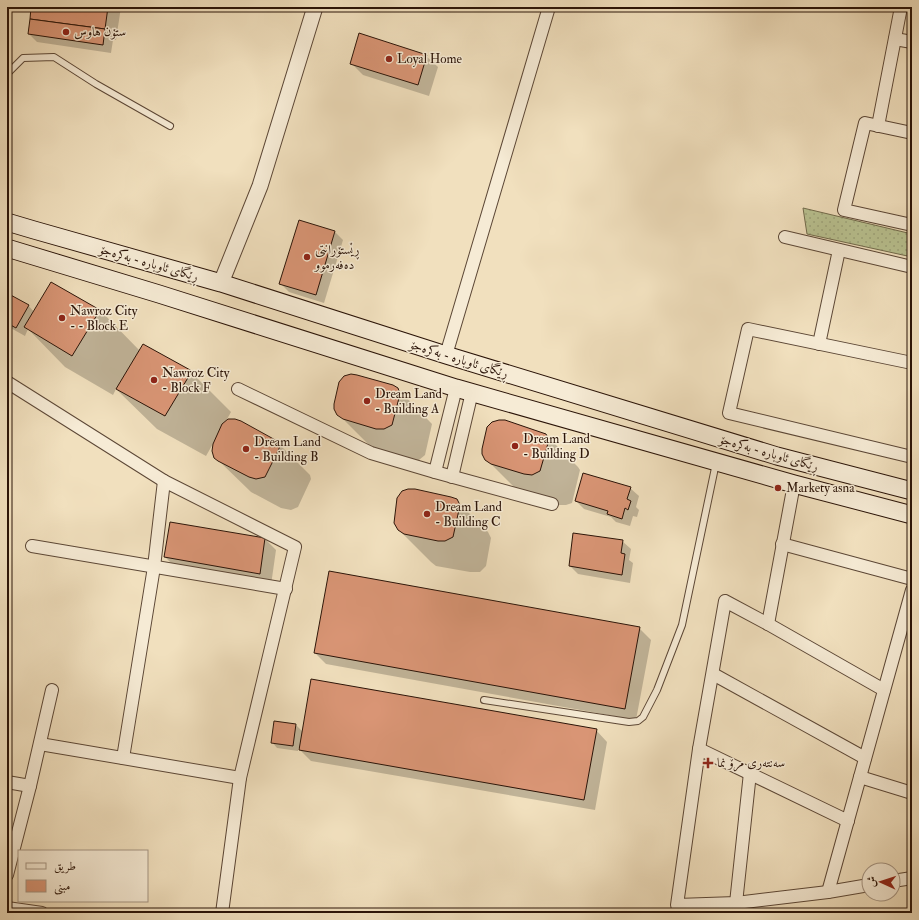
<svg xmlns="http://www.w3.org/2000/svg" width="919" height="920" font-family="'IM FELL Double Pica',Amiri,serif">
<style>
.garden{fill:url(#garden-dots);stroke:#726b4c}
.shadow{fill:#0003}
.building{fill:#d99575;stroke:#2b1408}
.lines{fill:none;stroke-linecap:round;stroke-linejoin:round}
.service-casing{stroke:#5c4736;stroke-width:8}
.minor-casing{stroke:#5c4736;stroke-width:14}
.tertiary-casing{stroke:#5c4736;stroke-width:17}
.secondary-casing{stroke:#2b1408;stroke-width:19}
.service{stroke:#f6ebd5;stroke-width:6}
.minor{stroke:#f6ebd5;stroke-width:12}
.tertiary{stroke:#f6ebd5;stroke-width:15}
.secondary{stroke:#f6ebd5;stroke-width:17}
.poi-dot{fill:#8f2418;stroke:#f6ebd5;stroke-width:1.5}
.labels{text-anchor:middle;dominant-baseline:central;stroke-width:3;stroke-linejoin:round;paint-order:stroke}
.poi-label{font-size:13px;fill:#2b1408;stroke:#f6ebd5;text-anchor:start}
.street-label{font-size:13px;fill:#2b1408;stroke:#f6ebd5}
</style>
<defs>
<pattern id="garden-dots" width="8" height="8" patternUnits="userSpaceOnUse"><rect width="8" height="8" fill="#b9c291"/><path d="M2 2h.1M6 6h.1" fill="none" stroke="#9fa67c" stroke-width="1.8" stroke-linecap="round"/></pattern>
</defs>
<rect width="100%" height="100%" fill="#f1e0be"/>
<filter id="stains"><feTurbulence type="fractalNoise" baseFrequency=".005" numOctaves="4"/><feColorMatrix values="0 0 0 0 .2 0 0 0 0 .09 0 0 0 0 .02 0 0 0 .5 -.17"/></filter>
<radialGradient id="worn" r=".72"><stop offset=".6" stop-color="#630" stop-opacity="0"/><stop offset="1" stop-color="#630" stop-opacity=".3"/></radialGradient>
<polygon class="garden" points="803,208 912,234 912,257 807,234"/>
<g class="shadow">
<polygon points="32,7 121,7 116,40 113,40 111,53 37,42 29,34"/>
<polygon points="426,56 438,67 429,96 363,75 352,64"/>
<polygon points="335,232 343,240 324,303 289,292 281,284"/>
<polygon points="7,294 28,305 34,312 100,310 140,351 191,372 231,412 226,421 278,443 310,475 311,479 298,507 291,510 281,508 251,492 218,460 213,453 214,442 206,456 157,429 116,389 113,395 65,367 28,329 25,336 7,326"/>
<polygon points="398,389 432,424 425,455 419,460 409,460 375,451 337,413"/>
<polygon points="505,421 546,435 578,467 580,470 572,503 566,505 557,505 517,490 485,458"/>
<polygon points="630,488 639,496 636,507 639,510 637,517 633,516 630,526 616,522 611,517 584,509 576,501"/>
<polygon points="456,500 488,532 491,538 486,566 480,572 470,572 436,566 431,562 399,530"/>
<polygon points="265,539 276,550 271,585 176,568 165,557"/>
<polygon points="622,541 631,549 629,560 633,563 630,583 578,574 570,566"/>
<polygon points="639,628 651,640 636,720 326,664 315,653"/>
<polygon points="296,725 303,732 596,730 607,742 595,810 311,761 298,748 298,751 277,748 272,742"/>
</g>
<g class="building">
<polygon points="31,7 108,7 105,29 30,19"/>
<polygon points="30,19 105,29 103,45 28,34"/>
<polygon points="359,33 427,55 418,85 350,64"/>
<polygon points="299,220 335,231 316,295 279,284"/>
<polygon points="51,282 100,310 72,356 24,327"/>
<polygon points="7,293 29,305 16,328 7,323"/>
<polygon points="143,344 192,371 165,416 116,389"/>
<polygon points="351,374 357,375 393,385 398,388 400,394 392,425 384,429 376,429 343,419 337,415 334,409 334,404 339,382 344,376"/>
<polygon points="228,419 235,419 241,421 279,442 280,446 278,451 265,477 256,479 249,477 218,461 214,458 212,451 213,444 222,424"/>
<polygon points="499,420 505,420 546,434 549,440 540,471 532,475 524,474 491,464 485,460 482,454 482,449 487,427 492,422"/>
<polygon points="583,473 631,487 627,499 631,501 628,510 625,508 622,519 607,514 608,511 575,501"/>
<polygon points="408,489 415,489 451,497 457,499 460,505 453,537 445,541 438,541 404,534 398,530 394,523 397,498 402,491"/>
<polygon points="170,522 265,538 260,574 164,557"/>
<polygon points="573,533 623,540 621,553 625,554 622,575 569,566"/>
<polygon points="329,571 640,627 625,709 314,653"/>
<polygon points="311,679 597,729 584,800 299,750"/>
<polygon points="274,721 296,724 293,746 271,743"/>
</g>
<g class="lines">
<g class="service-casing">
<g id="service">
<polyline points="7,74 23,58 54,57 96,84 170,126"/>
<polyline points="484,700 629,722 638,721 643,717 657,690 682,625 716,463"/>
</g>
</g>
<g class="minor-casing">
<g id="minor">
<polyline points="895,39 912,42"/>
<polyline points="878,126 901,7"/>
<polyline points="912,133 865,123 844,210 912,225"/>
<polyline points="785,237 912,267"/>
<polyline points="819,344 839,250"/>
<polyline points="446,355 549,7"/>
<polyline points="912,363 748,329 729,413 912,457"/>
<polyline points="7,382 164,481 295,547 240,778 222,913"/>
<polyline points="238,389 371,453 435,472 552,504"/>
<polyline points="435,472 456,388"/>
<polyline points="452,477 472,392"/>
<polyline points="782,544 912,579"/>
<polyline points="32,546 286,589"/>
<polyline points="768,624 794,484"/>
<polyline points="713,674 865,758"/>
<polyline points="40,744 240,778"/>
<polyline points="699,749 848,821"/>
<polyline points="123,758 154,567 164,481"/>
<polyline points="860,777 912,793"/>
<polyline points="7,782 30,786 52,690"/>
<polyline points="7,875 30,786"/>
<polyline points="893,881 912,878"/>
<polyline points="869,885 828,892 736,903 677,905 699,749 725,601 768,624 884,690"/>
<polyline points="828,892 912,590"/>
<polyline points="736,903 750,773"/>
<polyline points="7,908 42,913"/>
</g>
</g>
<g class="tertiary-casing">
<polyline id="tertiary" points="221,283 260,186 315,7"/>
</g>
<g class="secondary-casing">
<g id="secondary">
<polyline points="7,222 34,230 221,283 446,355 777,456 912,491"/>
<polyline points="7,248 159,294 456,388 794,484 912,515"/>
</g>
</g>
<use href="#service" class="service"/>
<use href="#minor" class="minor"/>
<use href="#tertiary" class="tertiary"/>
<use href="#secondary" class="secondary"/>
</g>
<g class="poi-dot">
<circle cx="66" cy="32" r="4"/>
<circle cx="389" cy="59" r="4"/>
<circle cx="307" cy="257" r="4"/>
<circle cx="62" cy="318" r="4"/>
<circle cx="154" cy="380" r="4"/>
<circle cx="367" cy="401" r="4"/>
<circle cx="515" cy="446" r="4"/>
<circle cx="246" cy="449" r="4"/>
<circle cx="778" cy="488" r="4"/>
<circle cx="427" cy="514" r="4"/>
<path d="M706 757h4v4h4v4h-4v4h-4v-4h-4v-4h4z"/>
</g>
<g class="labels">
<g class="poi-label">
<text x="74" y="32">ستۆن هاوس</text>
<text x="397" y="59">Loyal Home</text>
<text x="315" y="250">ڕێستۆرانتی<tspan x="315" dy="15">دەفەرموو</tspan></text>
<text x="70" y="311">Nawroz City<tspan x="70" dy="15">- - Block E</tspan></text>
<text x="162" y="373">Nawroz City<tspan x="162" dy="15">- Block F</tspan></text>
<text x="375" y="394">Dream Land<tspan x="375" dy="15">- Building A</tspan></text>
<text x="523" y="439">Dream Land<tspan x="523" dy="15">- Building D</tspan></text>
<text x="254" y="442">Dream Land<tspan x="254" dy="15">- Building B</tspan></text>
<text x="786" y="488">Markety asna</text>
<text x="435" y="507">Dream Land<tspan x="435" dy="15">- Building C</tspan></text>
<text x="717" y="763">سەنتەرى مرۆ نما</text>
</g>
<g class="street-label">
<text transform="translate(149 263) rotate(16)">ڕێگای ئاوبارە - بەکرەجۆ</text>
<text transform="translate(459 359) rotate(17)">ڕێگای ئاوبارە - بەکرەجۆ</text>
<text transform="translate(769 453) rotate(16)">ڕێگای ئاوبارە - بەکرەجۆ</text>
</g>
</g>
<rect width="919" height="920" fill="none" stroke="#f1e0be" stroke-width="24"/>
<rect x="8" y="8" width="903" height="904" fill="none" stroke="#2b1408" stroke-width="2"/>
<rect x="12" y="12" width="895" height="896" fill="none" stroke="#2b1408"/>
<rect x="18" y="850" width="130" height="52" fill="#f6ebd5" stroke="#a59583"/>
<rect x="26" y="863" width="20" height="6" fill="#f6ebd5" stroke="#a59583"/>
<text x="54" y="870" font-size="12" fill="#2b1408">طريق</text>
<rect x="26" y="880" width="20" height="12" fill="#d99575" stroke="#a59583"/>
<text x="54" y="890" font-size="12" fill="#2b1408">مبنى</text>
<g transform="translate(881 882) rotate(273)"><circle r="19" fill="#f6ebd5" stroke="#a59583"/>
<path d="M0-3L7 15L0 10L-7 15Z" fill="#8f2418"/>
<text y="-6" font-size="11" font-weight="bold" text-anchor="middle" fill="#2b1408">ش</text>
</g>
<rect width="100%" height="100%" filter="url(#stains)"/>
<rect width="100%" height="100%" fill="url(#worn)"/>
</svg>
